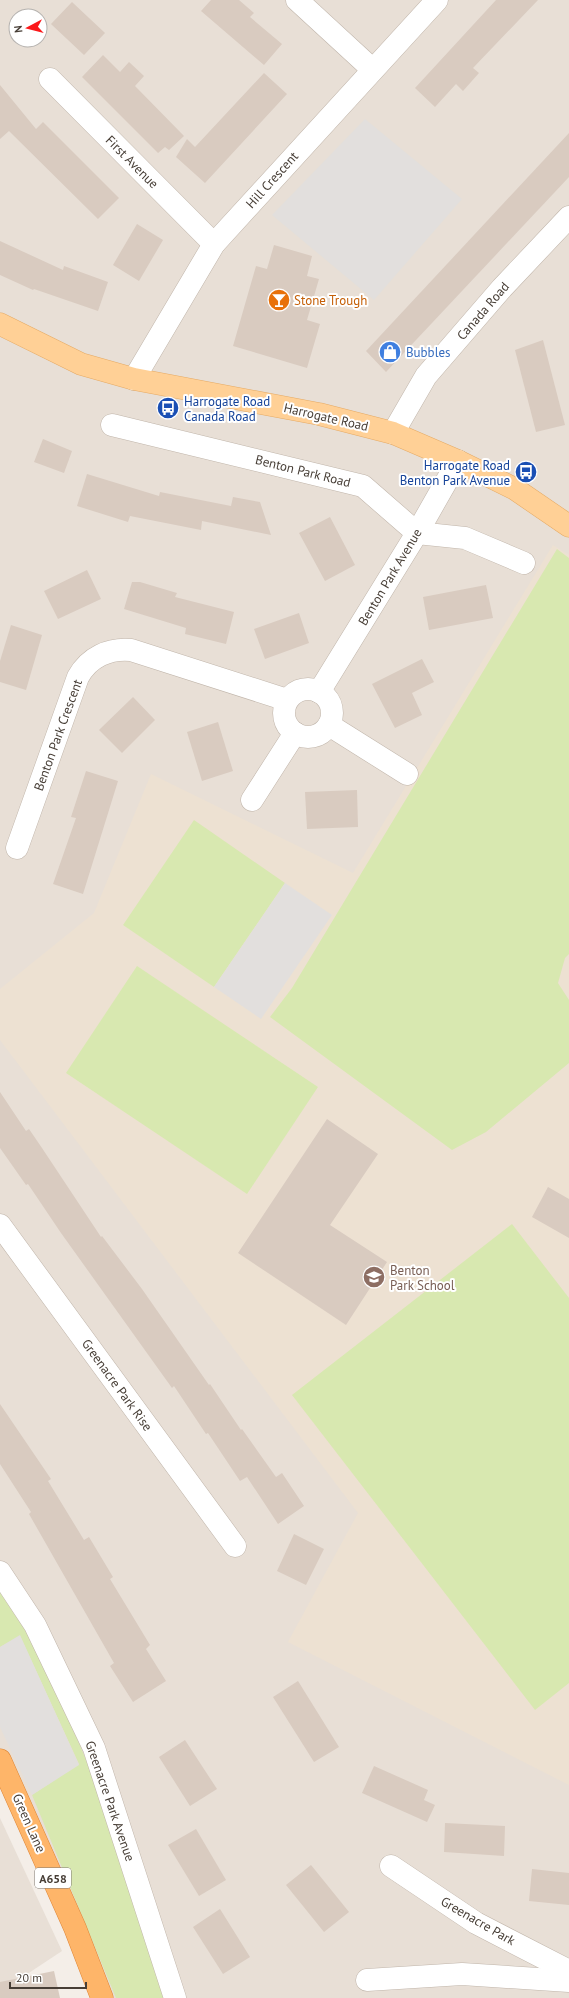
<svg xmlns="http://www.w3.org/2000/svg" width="569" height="1998" font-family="'PT Sans',sans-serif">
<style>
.residential{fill:#e8dfd6;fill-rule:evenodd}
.education{fill:#ede1d2}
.green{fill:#d8e8b0}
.parking{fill:#e2dfdd}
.building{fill:#d9cbc0}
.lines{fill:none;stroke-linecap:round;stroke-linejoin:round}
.minor-casing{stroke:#c0b5aa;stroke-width:23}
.major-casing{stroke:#e5aa65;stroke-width:23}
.highway-casing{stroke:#de8637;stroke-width:23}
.minor{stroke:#fff;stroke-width:22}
.major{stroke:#ffd096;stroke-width:22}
.highway{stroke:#feb569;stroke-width:22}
.labels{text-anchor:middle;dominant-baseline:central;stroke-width:4;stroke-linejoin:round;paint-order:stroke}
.shield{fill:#fff;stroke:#7e7872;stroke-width:1}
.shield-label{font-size:12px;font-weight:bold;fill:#473e36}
.street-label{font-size:13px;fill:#473e36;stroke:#fff}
.food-label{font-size:13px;fill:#c56008;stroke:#fff;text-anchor:start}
.shop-label{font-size:13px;fill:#366cbe;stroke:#fff;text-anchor:start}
.transit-label{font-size:13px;fill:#164399;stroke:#fff;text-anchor:start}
.education-label{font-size:13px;fill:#785e54;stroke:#fff;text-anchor:start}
</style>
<rect width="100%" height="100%" fill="#f4eee8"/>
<g class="residential">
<path d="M 0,0 L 569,0 L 569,1998 L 102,1998 L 0,1760 ZM 16,16 L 40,16 L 40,40 L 16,40 Z"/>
<polygon points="0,1818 62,1951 0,1992"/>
</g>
<polygon class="education" points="553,545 569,555 569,1785 288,1642 358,1513 0,1040 0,989 94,913 151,774 353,873"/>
<g class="green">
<polygon points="557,549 569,558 569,954 565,958 558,983 569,1000 569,1063 486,1132 452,1150 270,1017 292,988"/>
<polygon points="194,820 285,883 214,987 123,925"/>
<polygon points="137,966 318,1087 247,1194 66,1073"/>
<polygon points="512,1224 569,1298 569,1683 535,1710 292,1395"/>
<polygon points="0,1592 27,1633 72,1727 101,1794 167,1998 116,1998 32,1795 79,1764 20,1636 0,1647"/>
</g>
<g class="parking">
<polygon points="365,119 462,199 374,300 272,215"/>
<polygon points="285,883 332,915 261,1019 214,987"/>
<polygon points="20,1635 79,1765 32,1795 0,1727 0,1647"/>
</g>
<g class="building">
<polygon points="211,0 239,0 254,13 250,17 282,44 264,65 201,11"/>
<polygon points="496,0 538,0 473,68 479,73 463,91 456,84 435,107 415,88"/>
<polygon points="72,2 105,33 84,55 51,24"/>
<polygon points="103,55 120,72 129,62 144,76 135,86 184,136 169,150 165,147 158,153 82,77"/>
<polygon points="264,73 287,94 205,183 176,157 187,139 195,147"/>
<polygon points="0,85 36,129 43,122 119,198 98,219 9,131 0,139"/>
<polygon points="569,133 569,177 386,372 366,351"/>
<polygon points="137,224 163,240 139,281 113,265"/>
<polygon points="0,241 63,270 64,266 108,282 98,311 34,289 33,290 0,275"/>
<polygon points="274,245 312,256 307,276 319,279 307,320 320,324 307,368 233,346 256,266 267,269"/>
<polygon points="543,340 565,425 536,432 515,350"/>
<polygon points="43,439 72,451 64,473 34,462"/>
<polygon points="87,474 159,496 160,492 231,506 233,497 260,502 271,535 202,521 201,530 130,516 128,522 77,506"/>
<polygon points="330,517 355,565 325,581 299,533"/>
<polygon points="87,570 101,599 58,619 44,591"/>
<polygon points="132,582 140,582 177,593 175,597 234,612 226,644 185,634 186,628 124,609"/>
<polygon points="486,585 493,618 429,630 423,597"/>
<polygon points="299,613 309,643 265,659 254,629"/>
<polygon points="11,625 42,635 26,690 0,682 0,661"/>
<polygon points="422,659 434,682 412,693 422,715 395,728 372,684"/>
<polygon points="133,697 155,720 122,753 99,730"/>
<polygon points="218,722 233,771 202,781 187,732"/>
<polygon points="86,771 118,781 83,894 53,884 76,818 71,817"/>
<polygon points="357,790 358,827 307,829 305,792"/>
<polygon points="0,1092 26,1131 29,1129 42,1148 101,1237 102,1236 142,1289 209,1385 210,1384 241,1430 242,1429 276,1477 282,1473 304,1506 278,1524 247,1477 240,1481 208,1433 206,1434 174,1386 172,1388 61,1233 28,1184 26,1185 0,1148"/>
<polygon points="327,1119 378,1154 330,1225 387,1262 346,1325 238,1253"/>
<polygon points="548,1187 569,1199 569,1238 532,1217"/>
<polygon points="0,1404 51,1479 48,1481 84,1540 89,1537 113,1577 110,1579 150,1645 146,1649 166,1681 133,1702 110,1666 114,1663 29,1514 31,1512 0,1464"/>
<polygon points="294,1534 324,1549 306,1585 277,1571"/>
<polygon points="298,1681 339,1747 314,1762 273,1697"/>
<polygon points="185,1740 217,1789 190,1806 159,1757"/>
<polygon points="374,1766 428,1790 424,1800 435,1805 427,1822 362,1793"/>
<polygon points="445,1823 505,1826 504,1856 444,1852"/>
<polygon points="196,1829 226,1880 199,1896 168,1845"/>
<polygon points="311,1865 349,1912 324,1932 286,1885"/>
<polygon points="532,1869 569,1873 569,1905 529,1901"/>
<polygon points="220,1909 250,1957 223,1974 193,1927"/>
<polygon points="54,1971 60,1998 0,1998 0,1982"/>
</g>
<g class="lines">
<g class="minor-casing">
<g id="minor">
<polyline points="297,0 372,69"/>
<polyline points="50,79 214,244"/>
<polyline points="134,379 214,244 437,0"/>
<polyline points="112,425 363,486 417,533 465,538 524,563"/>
<polyline points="393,433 426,376 502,288 569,217"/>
<circle cx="308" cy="713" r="24"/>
<polyline points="319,692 417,533 458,461"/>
<polyline points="329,725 407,774"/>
<polyline points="252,800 295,733"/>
<path d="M 17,848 L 78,677 C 89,657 109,648 131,650 L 287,700"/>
<polyline points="0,1225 235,1546"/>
<polyline points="0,1572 35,1625 94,1748 175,1998"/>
<polyline points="391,1866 476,1923 569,1971"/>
<polyline points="367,1980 462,1974 569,1981"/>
</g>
</g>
<g class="major-casing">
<polyline id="major" points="0,324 81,364 134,379 319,414 393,433 458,461 515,489 569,526"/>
</g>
<g class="highway-casing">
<polyline id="highway" points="0,1760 75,1928 102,1998"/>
</g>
<use href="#minor" class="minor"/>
<use href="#major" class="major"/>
<use href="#highway" class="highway"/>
</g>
<defs>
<g id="bar-disc" transform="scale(1.15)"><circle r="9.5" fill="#e8710a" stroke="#fff"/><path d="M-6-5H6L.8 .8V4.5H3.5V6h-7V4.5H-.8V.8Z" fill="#fff"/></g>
<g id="shop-disc" transform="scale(1.15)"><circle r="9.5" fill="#3f7fe0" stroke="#fff"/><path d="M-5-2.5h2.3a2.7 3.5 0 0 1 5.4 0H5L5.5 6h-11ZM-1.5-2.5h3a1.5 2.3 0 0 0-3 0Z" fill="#fff"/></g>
<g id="bus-disc" transform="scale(1.15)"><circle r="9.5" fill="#1a4fb4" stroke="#fff"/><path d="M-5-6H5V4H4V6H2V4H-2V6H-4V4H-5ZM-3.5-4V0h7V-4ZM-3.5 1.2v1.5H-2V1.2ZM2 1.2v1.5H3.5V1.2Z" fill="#fff"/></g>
<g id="school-disc" transform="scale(1.15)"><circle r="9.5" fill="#8d6e63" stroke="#fff"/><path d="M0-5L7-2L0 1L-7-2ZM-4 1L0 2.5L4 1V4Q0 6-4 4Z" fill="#fff"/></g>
</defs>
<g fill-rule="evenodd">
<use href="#bar-disc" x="279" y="300"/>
<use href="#shop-disc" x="390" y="352"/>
<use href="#bus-disc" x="168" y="408"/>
<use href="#bus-disc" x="526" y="472"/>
<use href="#school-disc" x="374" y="1277"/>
</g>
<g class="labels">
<rect class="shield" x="35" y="1868" width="36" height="20" rx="3"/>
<g class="shield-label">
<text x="53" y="1878">A658</text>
</g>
<g class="street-label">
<text transform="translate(132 162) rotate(45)">First Avenue</text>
<text transform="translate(272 180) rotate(-48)">Hill Crescent</text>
<text transform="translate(483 311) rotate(-49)">Canada Road</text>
<text transform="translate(326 417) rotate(13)">Harrogate Road</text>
<text transform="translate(303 471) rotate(14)">Benton Park Road</text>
<text transform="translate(390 577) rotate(-59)">Benton Park Avenue</text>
<text transform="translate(58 735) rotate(-70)">Benton Park Crescent</text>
<text transform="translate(117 1385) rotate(54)">Greenacre Park Rise</text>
<text transform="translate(110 1801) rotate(71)">Greenacre Park Avenue</text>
<text transform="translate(29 1823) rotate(66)">Green Lane</text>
<text transform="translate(478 1921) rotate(30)">Greenacre Park</text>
</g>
<g class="food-label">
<text x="294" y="300">Stone Trough</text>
</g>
<g class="shop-label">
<text x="406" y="352">Bubbles</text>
</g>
<g class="transit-label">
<text x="184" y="401">Harrogate Road<tspan x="184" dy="15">Canada Road</tspan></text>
<text x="510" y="465" text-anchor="end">Harrogate Road<tspan x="510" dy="15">Benton Park Avenue</tspan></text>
</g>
<g class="education-label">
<text x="390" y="1270">Benton<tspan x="390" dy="15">Park School</tspan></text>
</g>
</g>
<g transform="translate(28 28) rotate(263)"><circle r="19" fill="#ffffff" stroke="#b5b2af"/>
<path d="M0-3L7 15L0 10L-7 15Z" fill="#fb181a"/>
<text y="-6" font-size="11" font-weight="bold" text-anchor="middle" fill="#473e36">N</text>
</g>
<path d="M10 1982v6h76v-6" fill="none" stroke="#473e36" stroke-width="2"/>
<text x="16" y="1982" font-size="12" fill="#473e36" stroke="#ffffff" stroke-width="3" paint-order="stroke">20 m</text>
</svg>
